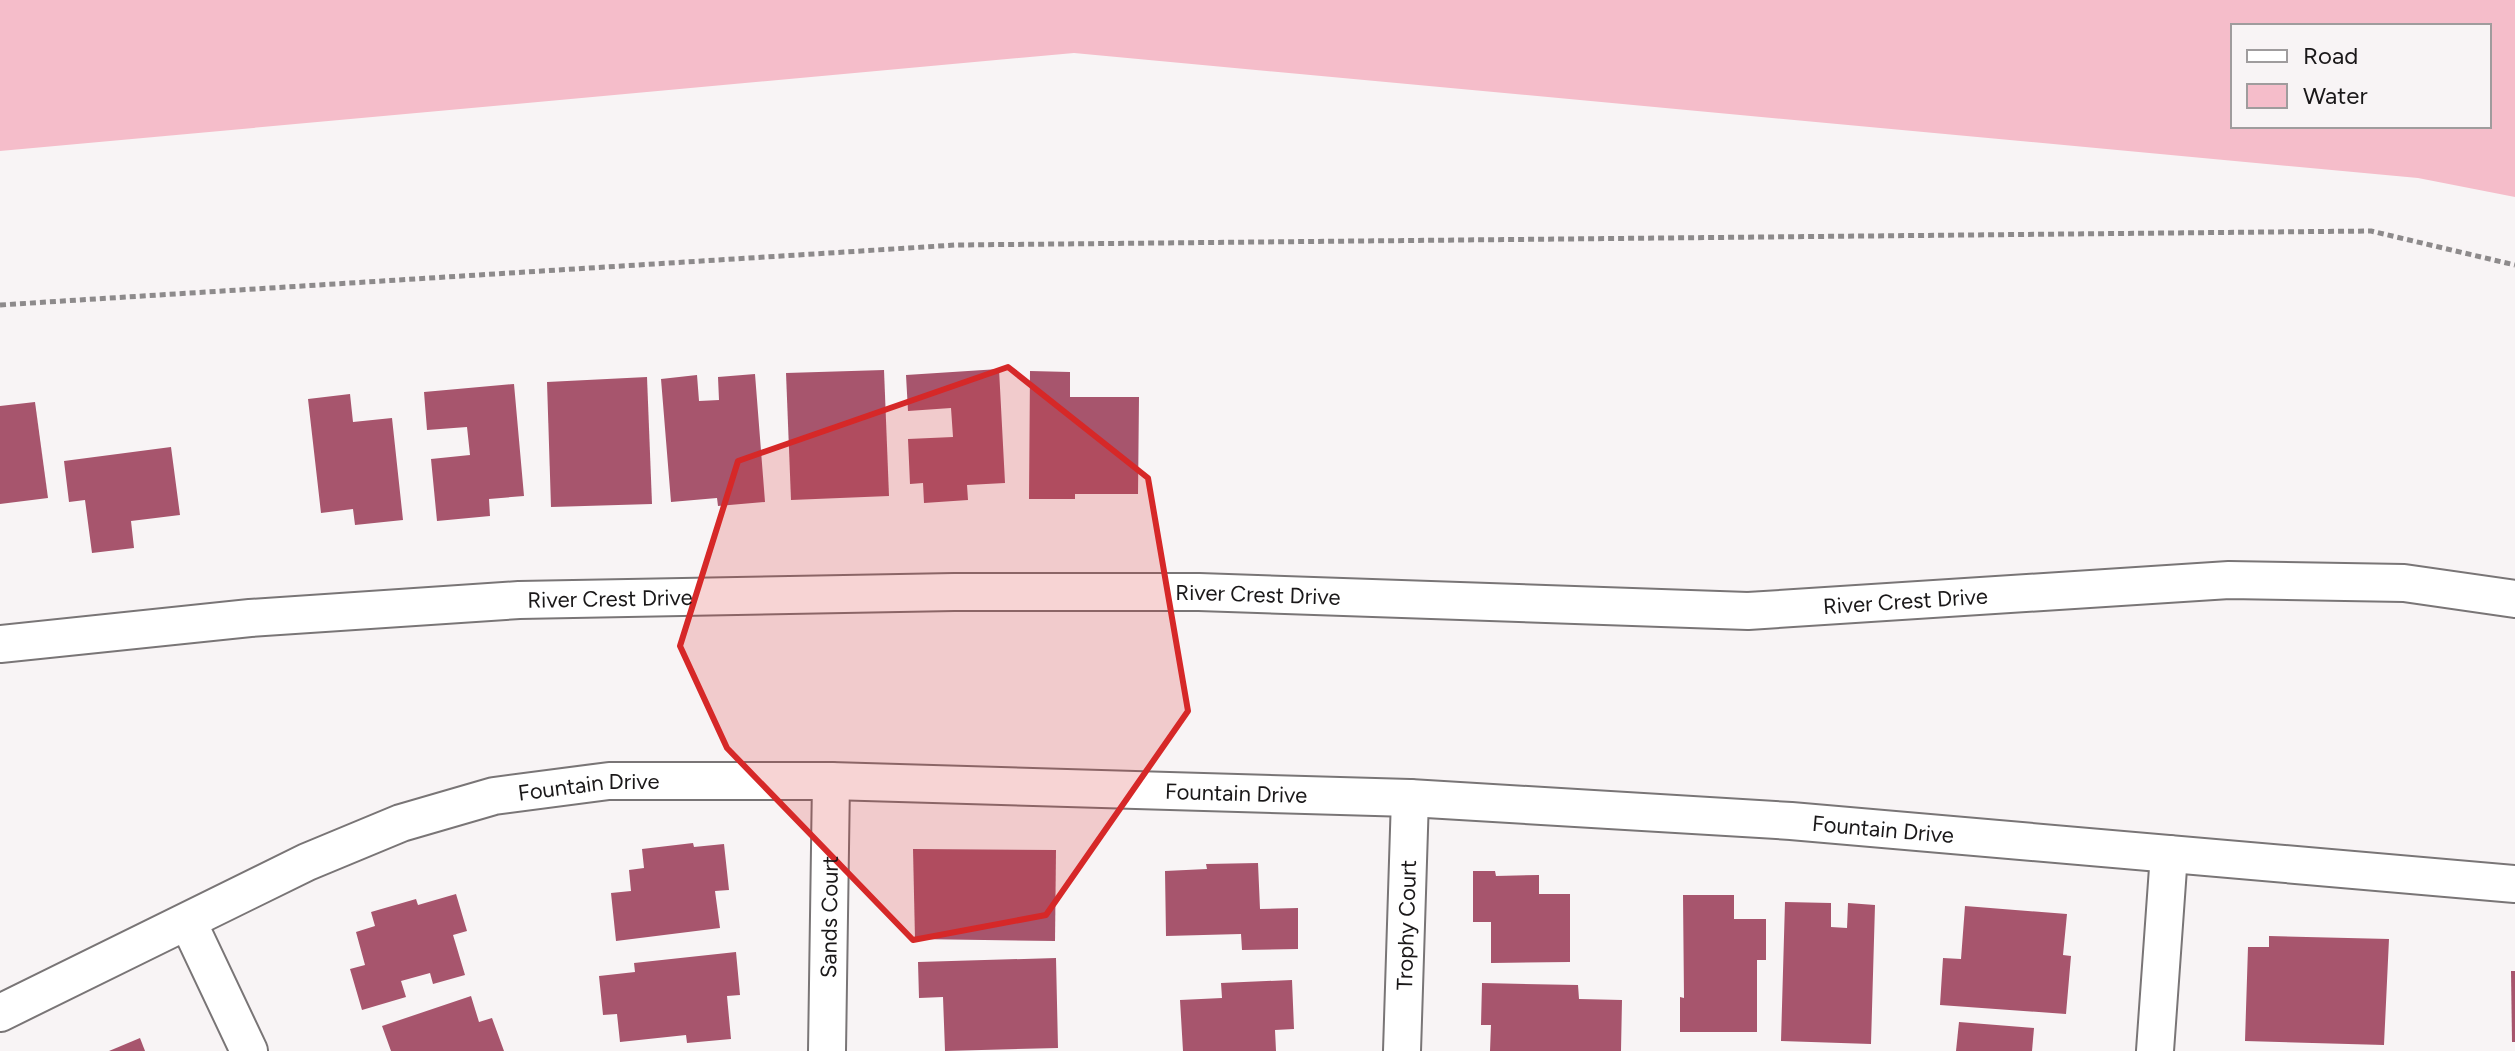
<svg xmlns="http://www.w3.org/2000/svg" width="2515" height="1051" font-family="Figtree,sans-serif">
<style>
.water{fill:#f5bdca;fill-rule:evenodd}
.building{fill:#a7556d}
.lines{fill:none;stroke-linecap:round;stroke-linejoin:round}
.street-casing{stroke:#797576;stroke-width:40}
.path{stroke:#8d8a8b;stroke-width:5;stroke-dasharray:6 4;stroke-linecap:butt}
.street{stroke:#fff;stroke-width:36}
.marked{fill:#d62828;fill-opacity:0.2;stroke:#d62828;stroke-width:6;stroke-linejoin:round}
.labels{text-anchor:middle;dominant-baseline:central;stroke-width:8;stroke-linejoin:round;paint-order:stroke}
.street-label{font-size:22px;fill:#1a1819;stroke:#f8f4f5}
</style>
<rect width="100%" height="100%" fill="#f8f4f5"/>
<path class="water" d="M 0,0 L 2515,0 L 2515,197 L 2418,178 L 1074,53 L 0,151 ZM 2233,26 L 2489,26 L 2489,126 L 2233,126 Z"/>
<g class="building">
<polygon points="999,369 1005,483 967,485 968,500 924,503 923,483 910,484 908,439 953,437 951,408 908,411 906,375"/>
<polygon points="884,370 889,496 791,500 786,373"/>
<polygon points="1030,371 1070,372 1070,397 1139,397 1138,494 1075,494 1075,499 1029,499"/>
<polygon points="755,374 765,502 718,506 717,498 671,502 661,379 697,375 699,401 719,400 718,377"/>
<polygon points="647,377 652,504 551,507 547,382"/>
<polygon points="514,384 524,496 489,499 490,516 437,521 431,459 470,455 467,427 427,430 424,392"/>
<polygon points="350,394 353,422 392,418 403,520 355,525 353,509 321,513 308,399"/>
<polygon points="35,402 48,498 0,504 0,406"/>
<polygon points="171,447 180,515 131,521 134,548 92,553 85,500 69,502 64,461"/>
<polygon points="693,843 694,847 724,844 729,890 715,891 720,928 616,941 611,893 631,891 629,870 644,868 642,849"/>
<polygon points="913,849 1056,850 1055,941 915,939"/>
<polygon points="1258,863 1260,909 1298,908 1298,949 1242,950 1241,934 1166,936 1165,871 1207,869 1206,864"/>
<polygon points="1473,871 1495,871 1496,876 1539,875 1539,894 1570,894 1570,962 1491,963 1491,922 1473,922"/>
<polygon points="456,894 467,931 453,935 465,975 433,984 430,973 401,981 406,997 362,1010 350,969 365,965 356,932 375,926 371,912 416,899 418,905"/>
<polygon points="1683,895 1734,895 1734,919 1766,919 1766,960 1757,960 1757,1032 1680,1032 1680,997 1684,998"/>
<polygon points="1785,902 1831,903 1831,927 1847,928 1848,903 1875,905 1871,1044 1781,1041"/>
<polygon points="1965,906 2067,914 2063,955 2071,956 2066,1014 1940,1005 1943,958 1961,959"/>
<polygon points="2269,936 2389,939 2384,1045 2245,1041 2248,947 2269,947"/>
<polygon points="736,952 740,995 727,996 731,1039 687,1043 686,1035 620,1042 617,1014 603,1015 599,976 635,972 634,963"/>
<polygon points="1056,958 1058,1048 945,1051 943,997 919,998 918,962"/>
<polygon points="2511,971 2515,971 2515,1042 2512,1042"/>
<polygon points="1292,980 1294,1029 1275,1030 1276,1051 1183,1051 1180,1000 1222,998 1221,983"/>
<polygon points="1482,983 1578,985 1579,999 1622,1000 1621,1051 1490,1051 1491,1025 1481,1025"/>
<polygon points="471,996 479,1022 492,1018 504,1051 391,1051 382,1026"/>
<polygon points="1959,1022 2034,1028 2032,1051 1956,1051"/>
<polygon points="140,1038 145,1051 109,1051"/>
</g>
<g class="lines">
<g class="street-casing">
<g id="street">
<path id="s1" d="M 0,644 L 250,618 L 519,600 L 954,592 L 1199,592 L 1748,611 L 2229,580 L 2404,583 L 2515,599"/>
<polyline points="188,922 249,1051"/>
<path id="s2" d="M 0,1013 L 307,862 L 401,823 L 494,796 L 609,781 L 831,781 L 1410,798 L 1791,821 L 2515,884"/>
<path id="s3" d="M 827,1051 L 831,781"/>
<path id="s4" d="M 1402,1051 L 1410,798"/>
<polyline points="2155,1051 2169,854"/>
</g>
</g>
<polyline class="path" points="0,305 956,245 2371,231 2515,265"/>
<use href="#street" class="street"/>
</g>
<path class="marked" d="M 1008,367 L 1148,478 L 1188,711 L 1046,915 L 913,940 L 727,748 L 680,646 L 738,461 Z"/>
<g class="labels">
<g class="street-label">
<text stroke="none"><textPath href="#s1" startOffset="1260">River Crest Drive</textPath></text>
<text stroke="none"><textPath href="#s1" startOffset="612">River Crest Drive</textPath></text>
<text stroke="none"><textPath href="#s1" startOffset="1908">River Crest Drive</textPath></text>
<text stroke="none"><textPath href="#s2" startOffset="636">Fountain Drive</textPath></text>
<text stroke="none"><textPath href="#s2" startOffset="1284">Fountain Drive</textPath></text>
<text stroke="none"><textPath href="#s2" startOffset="1932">Fountain Drive</textPath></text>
<text stroke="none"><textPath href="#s3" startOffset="134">Sands Court</textPath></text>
<text stroke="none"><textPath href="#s4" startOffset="126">Trophy Court</textPath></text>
</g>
</g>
<rect x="2231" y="24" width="260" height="104" fill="#f8f4f5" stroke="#9f9c9d" stroke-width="2"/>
<rect x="2247" y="50" width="40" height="12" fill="#ffffff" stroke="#9f9c9d" stroke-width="2"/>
<text x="2303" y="64" font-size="24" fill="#1a1819">Road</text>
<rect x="2247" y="84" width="40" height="24" fill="#f5bdca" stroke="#9f9c9d" stroke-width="2"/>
<text x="2303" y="104" font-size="24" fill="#1a1819">Water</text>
</svg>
